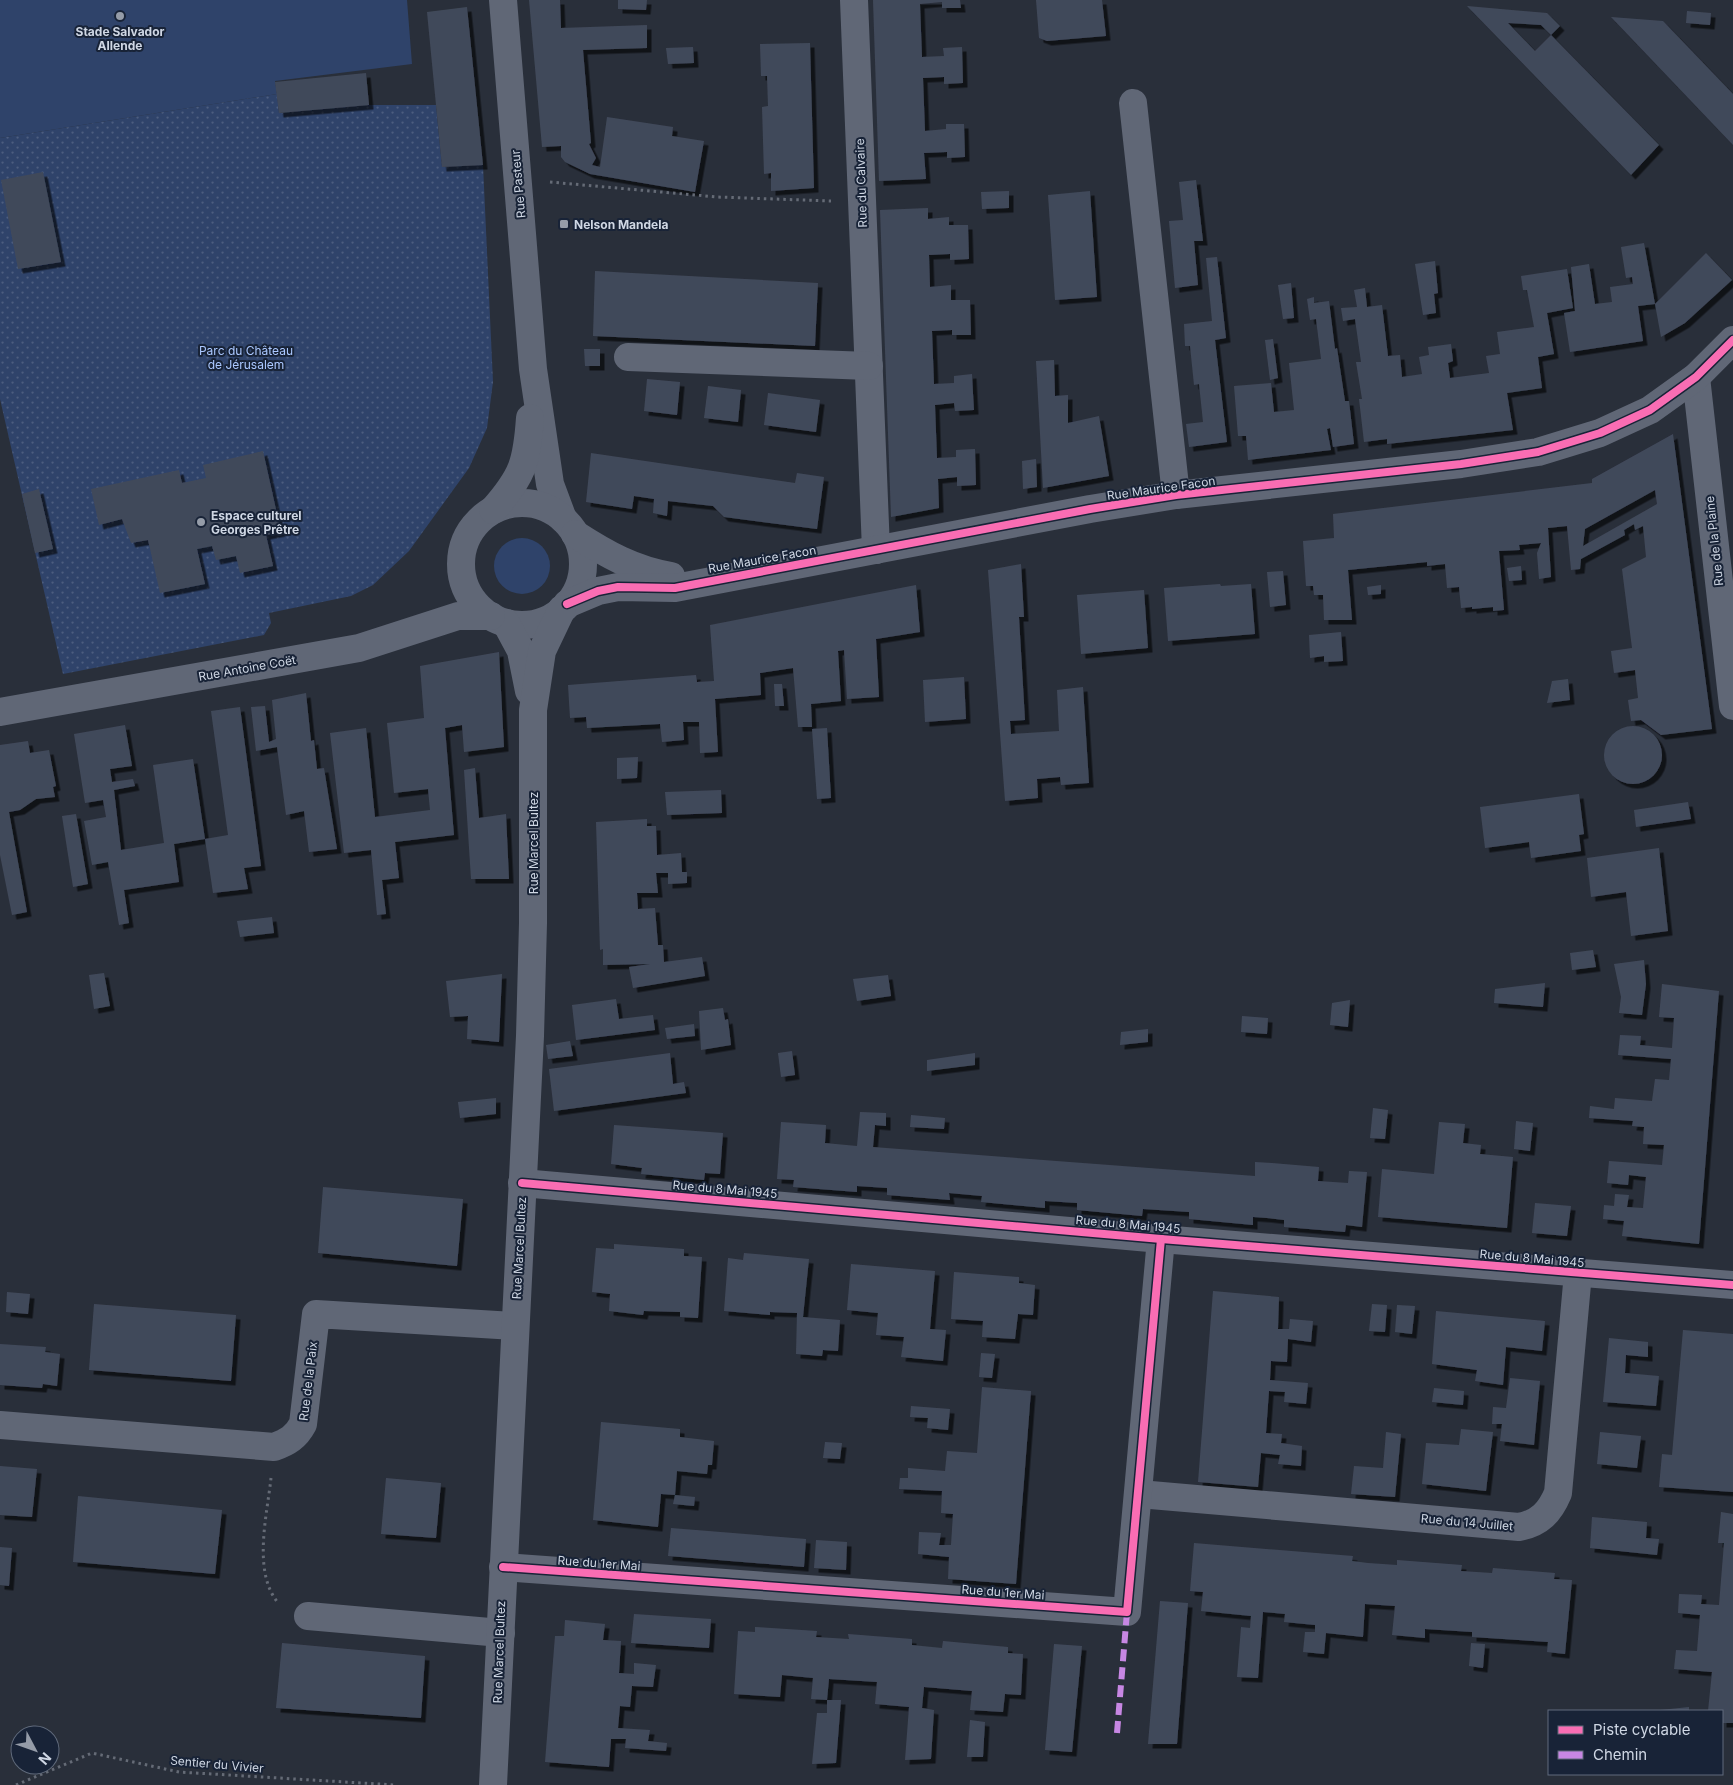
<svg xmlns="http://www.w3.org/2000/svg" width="1733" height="1785" font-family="Inter,sans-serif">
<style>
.grass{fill:#2f436a}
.park{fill:url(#park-dots)}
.building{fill:#41495a;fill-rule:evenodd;filter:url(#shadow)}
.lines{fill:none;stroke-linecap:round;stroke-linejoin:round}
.path{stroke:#656b76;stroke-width:3;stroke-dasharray:2.5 4;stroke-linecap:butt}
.minor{stroke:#606776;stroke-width:28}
.quiet{stroke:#c787e3;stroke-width:6;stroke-dasharray:12 6;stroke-linecap:butt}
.cycleway-casing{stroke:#182337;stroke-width:11}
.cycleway{stroke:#f96db3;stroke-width:8}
.poi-dot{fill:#959ca8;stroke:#182337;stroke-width:2}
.labels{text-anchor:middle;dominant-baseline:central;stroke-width:4;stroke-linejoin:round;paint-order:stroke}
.poi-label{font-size:12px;font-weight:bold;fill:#cfd7e4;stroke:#182337;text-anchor:start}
.street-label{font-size:12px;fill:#cfd7e4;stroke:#182337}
.park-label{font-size:12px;fill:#abc8ff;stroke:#182337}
</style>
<defs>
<pattern id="park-dots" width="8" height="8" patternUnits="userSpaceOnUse" patternTransform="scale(1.25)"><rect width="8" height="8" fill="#2f436a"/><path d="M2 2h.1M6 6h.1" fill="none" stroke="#4c5d7f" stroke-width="1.8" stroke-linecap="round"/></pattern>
<filter id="shadow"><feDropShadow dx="4.5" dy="4.5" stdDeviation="0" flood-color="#0009"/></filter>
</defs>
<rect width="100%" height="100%" fill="#292f3a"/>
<g class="grass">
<polygon points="0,0 407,0 412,64 275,81 277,94 0,138"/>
<circle cx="522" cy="566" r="28"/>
</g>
<polygon class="park" points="277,94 279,113 369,105 436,105 442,167 483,165 493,382 487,428 469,468 409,551 373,585 351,596 269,613 271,623 264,635 63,674 0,399 0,138"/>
<g class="building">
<polygon points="529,0 560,0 561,28 647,25 647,48 583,50 591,143 589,144 596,158 592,165 600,167 607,117 673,127 672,136 704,141 695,192 590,174 565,162 561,157 561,146 542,147"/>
<polygon points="618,0 647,0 646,10 618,9"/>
<polygon points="873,0 960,0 961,8 942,8 942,2 920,4 922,57 944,56 943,48 962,47 963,83 944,84 944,77 923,78 925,131 946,129 946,124 964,124 965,157 947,158 947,152 924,153 926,179 879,181"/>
<polygon points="1036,0 1102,0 1106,36 1047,41 1039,38"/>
<polygon points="1467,6 1547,13 1560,26 1551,35 1541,25 1508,23 1535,51 1551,35 1659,145 1631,175"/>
<polygon points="467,7 483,165 442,167 427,12"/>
<polygon points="1687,11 1711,13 1710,25 1686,23"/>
<polygon points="1611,17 1663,21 1733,94 1733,145"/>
<polygon points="810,43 814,188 771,191 771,173 764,174 762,107 768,106 767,76 761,76 760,44"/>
<polygon points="693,47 694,63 668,64 666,48"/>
<polygon points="366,73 369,105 279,113 275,82"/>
<polygon points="43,172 61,262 18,269 1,180"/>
<polygon points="1196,180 1203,241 1194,241 1198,285 1175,288 1169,221 1183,220 1179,182"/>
<polygon points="1009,191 1009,208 982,209 981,192"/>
<polygon points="1090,191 1097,297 1055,300 1048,195"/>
<polygon points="928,208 928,219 949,217 949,225 968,225 969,259 950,260 950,254 929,255 930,287 951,285 951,300 970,300 971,335 952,335 952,330 932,331 934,384 954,383 954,376 972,374 973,393 974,410 955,411 954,403 935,405 937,458 956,457 956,450 975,449 976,485 957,486 957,477 938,479 939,508 891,517 880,210"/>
<polygon points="1644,243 1655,304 1638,306 1643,341 1570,352 1564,313 1575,311 1571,267 1589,264 1595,304 1612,302 1610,287 1633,284 1632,277 1626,278 1621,247"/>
<polygon points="1706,253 1732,280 1685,323 1661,337 1655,304"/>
<polygon points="1217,257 1226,338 1215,340 1227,442 1189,447 1186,424 1203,422 1199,384 1194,385 1190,346 1185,346 1184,324 1212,321 1206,258"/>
<polygon points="1435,261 1438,293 1434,294 1436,313 1423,315 1415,264"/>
<polygon points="1567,269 1573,308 1547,313 1554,354 1538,357 1542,388 1507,393 1513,430 1387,444 1387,439 1364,442 1359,399 1362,399 1356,362 1361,362 1355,319 1343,321 1341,308 1357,307 1354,290 1365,288 1367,307 1382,305 1388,356 1400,355 1402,377 1422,374 1419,357 1429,355 1428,347 1451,344 1453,361 1448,363 1450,378 1489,373 1486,356 1500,354 1497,332 1534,327 1527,290 1523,290 1521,276"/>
<polygon points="595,271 818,283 815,346 593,336"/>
<polygon points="1291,283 1294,318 1283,319 1278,285"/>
<polygon points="1314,297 1314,303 1329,301 1335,349 1337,348 1345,401 1349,401 1354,444 1333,447 1330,428 1327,429 1331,450 1248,460 1246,436 1238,436 1234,386 1271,383 1274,412 1294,410 1289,363 1321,359 1316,319 1310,320 1307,299"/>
<polygon points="1273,339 1278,378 1270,380 1265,340"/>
<polygon points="584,349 600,349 600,366 585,366"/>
<polygon points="1054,360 1055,396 1068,395 1068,423 1099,416 1109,476 1043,488 1036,361"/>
<polygon points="647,379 680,382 677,415 644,411"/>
<polygon points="708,386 741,390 738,422 704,418"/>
<polygon points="768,393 820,400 816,432 764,425"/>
<path d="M 1673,434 L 1712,729 L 1661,735 L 1641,720 L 1631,721 L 1628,700 L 1638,698 L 1635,670 L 1614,673 L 1611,651 L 1632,648 L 1622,569 L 1646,557 L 1643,526 L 1635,530 L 1634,524 L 1624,530 L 1625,535 L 1581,559 L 1580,569 L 1571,570 L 1567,526 L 1548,528 L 1551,577 L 1539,579 L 1537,553 L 1541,543 L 1519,545 L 1520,550 L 1499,551 L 1504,610 L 1493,611 L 1493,607 L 1472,609 L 1472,607 L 1461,608 L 1459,587 L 1447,588 L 1445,564 L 1427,566 L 1427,562 L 1348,570 L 1352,620 L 1324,620 L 1323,595 L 1314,595 L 1313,586 L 1306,586 L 1303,541 L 1334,538 L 1333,514 L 1592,483 L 1592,479 ZM 1655,490 L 1657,504 L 1583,546 L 1585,529 Z"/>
<polygon points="263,451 281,532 266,535 273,566 240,573 236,556 216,560 212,546 197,549 205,584 160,593 148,540 131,543 122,519 99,525 91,489 179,470 182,483 206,478 203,465"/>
<polygon points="591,453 795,483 797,473 824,477 817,529 724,517 713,506 668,501 667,516 653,513 654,499 634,496 632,509 586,502"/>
<polygon points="1036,459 1037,487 1023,489 1022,461"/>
<polygon points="39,489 53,549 35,553 22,494"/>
<polygon points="1021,564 1024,617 1019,617 1025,720 1010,721 1011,734 1059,731 1057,690 1083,687 1089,783 1061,785 1060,777 1037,779 1038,798 1005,801 988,570"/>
<polygon points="1521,566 1522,580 1509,581 1507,568"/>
<polygon points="1283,571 1286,605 1270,607 1267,572"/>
<polygon points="1220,584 1221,586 1251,584 1255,634 1168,641 1164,588"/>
<polygon points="916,585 920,632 876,639 879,697 847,699 844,650 838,651 841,701 811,704 812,727 798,727 793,668 760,673 761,695 715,699 718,752 700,753 699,722 683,722 684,740 662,742 660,724 587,728 586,717 570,718 568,685 696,675 697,682 714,681 710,625"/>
<polygon points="1381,585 1381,594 1368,595 1367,587"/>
<polygon points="1144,590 1148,648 1081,654 1077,595"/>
<polygon points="1341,632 1343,661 1324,662 1324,656 1310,658 1309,635"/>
<polygon points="499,652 504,747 464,752 462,725 445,728 454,835 395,842 399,878 382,880 386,914 377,915 371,850 344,853 330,733 366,728 375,817 430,810 428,789 394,793 387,723 424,718 420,666"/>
<polygon points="964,677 966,719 925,722 923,680"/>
<polygon points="1568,679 1570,700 1547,703 1552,681"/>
<polygon points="774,684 782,684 784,706 775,706"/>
<polygon points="306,693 311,741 314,740 317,769 324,768 337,849 309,852 304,811 286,815 277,747 256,751 251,707 265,706 269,742 276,739 272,700"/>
<polygon points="240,707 261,866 244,868 248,889 213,893 205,839 228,835 211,711"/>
<polygon points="125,725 132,766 110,769 112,782 133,779 135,786 114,790 121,850 164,843 153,765 193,759 205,839 174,844 179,882 124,890 129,923 119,925 108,862 92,865 84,821 106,817 103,800 85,803 74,734"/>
<circle cx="1633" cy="755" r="29"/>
<polygon points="827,728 831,798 817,799 812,729"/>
<polygon points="28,741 30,753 49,750 56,786 53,787 55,797 36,799 20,810 9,812 27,912 12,915 0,855 0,745"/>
<polygon points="638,757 637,778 617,779 617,758"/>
<polygon points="475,768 479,818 506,814 509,879 471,879 464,770"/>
<polygon points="721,790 722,813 667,815 665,792"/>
<polygon points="1579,794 1584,834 1579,835 1581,851 1531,858 1529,842 1485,848 1480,807"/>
<polygon points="1688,802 1691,819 1636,827 1634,810"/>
<polygon points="76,814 88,884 73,887 62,816"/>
<polygon points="647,819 647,826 656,826 657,855 681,853 682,872 687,872 687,883 668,884 668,873 656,873 658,893 637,893 638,909 655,908 658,945 663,945 664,962 702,957 705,976 633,988 629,967 650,964 603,965 603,949 600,950 596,822"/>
<polygon points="1659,848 1668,931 1631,936 1626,892 1591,897 1587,858"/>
<polygon points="272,917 274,933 240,937 237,921"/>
<polygon points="1593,950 1596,967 1572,970 1570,953"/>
<polygon points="1644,960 1646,984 1642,1015 1619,1013 1621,997 1614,964"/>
<polygon points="104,973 110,1006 94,1009 89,975"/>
<polygon points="502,974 499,1042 467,1039 468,1016 450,1017 446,981"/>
<polygon points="888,975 891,996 857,1001 853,979"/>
<polygon points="1545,983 1543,1007 1494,1003 1495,989"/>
<polygon points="1662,984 1719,991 1699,1244 1622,1236 1624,1221 1603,1219 1604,1205 1614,1206 1615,1194 1629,1195 1627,1207 1643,1208 1646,1177 1629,1175 1628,1185 1607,1183 1609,1161 1662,1165 1664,1145 1643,1144 1644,1127 1632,1126 1633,1121 1589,1118 1590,1106 1614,1109 1615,1098 1652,1101 1655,1079 1669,1080 1671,1059 1618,1055 1620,1035 1641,1036 1640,1045 1672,1048 1674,1018 1659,1017"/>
<polygon points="616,999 619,1019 653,1015 655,1030 576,1040 572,1005"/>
<polygon points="1350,1000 1348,1027 1330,1025 1332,1003"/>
<polygon points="723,1008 725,1020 728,1019 731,1045 701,1050 699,1011"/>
<polygon points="1242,1016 1268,1018 1267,1034 1241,1032"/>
<polygon points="694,1024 695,1036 667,1039 665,1028"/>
<polygon points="1148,1029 1148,1042 1120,1045 1121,1032"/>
<polygon points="570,1041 573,1056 548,1059 546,1045"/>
<polygon points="792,1051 795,1075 781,1077 778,1053"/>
<polygon points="670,1053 673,1084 684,1082 686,1093 554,1111 549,1069"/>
<polygon points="975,1053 975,1065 927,1071 927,1060"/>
<polygon points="496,1098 496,1114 460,1118 458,1102"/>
<polygon points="1373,1108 1388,1110 1385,1139 1370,1138"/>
<polygon points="860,1112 886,1113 886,1126 875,1125 873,1147 1255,1176 1255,1162 1272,1163 1319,1167 1318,1181 1348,1183 1349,1171 1367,1172 1362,1227 1346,1225 1345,1232 1284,1227 1284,1220 1267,1218 1253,1217 1253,1225 1189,1219 1189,1212 1143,1209 1142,1216 1077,1210 1077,1203 1045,1201 1045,1208 981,1202 982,1196 949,1193 950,1200 887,1195 887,1188 857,1186 857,1192 793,1187 794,1180 777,1179 781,1122 826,1125 825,1143 857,1146"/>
<polygon points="911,1115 945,1118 944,1129 910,1127"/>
<polygon points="1516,1121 1533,1123 1530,1151 1514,1149"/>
<polygon points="1439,1122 1465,1124 1463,1143 1481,1145 1480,1154 1513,1157 1507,1228 1378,1217 1382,1169 1434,1174"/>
<polygon points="614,1125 723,1133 720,1174 705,1173 704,1180 641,1174 642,1168 611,1164"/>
<polygon points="323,1187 463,1199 457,1266 318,1253"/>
<polygon points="1535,1203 1571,1206 1567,1236 1532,1233"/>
<polygon points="614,1244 684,1249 684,1256 702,1257 698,1318 680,1317 680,1312 644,1311 643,1315 609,1311 610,1294 592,1292 596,1248 614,1249"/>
<polygon points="744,1253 809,1259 803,1317 840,1320 838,1351 823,1350 822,1356 796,1354 797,1313 770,1312 770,1315 724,1311 728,1258 743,1260"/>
<polygon points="851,1264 935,1271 930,1329 946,1330 943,1361 901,1357 904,1337 876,1335 878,1313 847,1310"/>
<polygon points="954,1272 1019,1277 1019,1283 1035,1285 1033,1315 1018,1314 1015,1339 982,1337 983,1321 951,1319"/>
<polygon points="1213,1291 1279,1297 1278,1329 1289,1329 1290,1319 1313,1321 1311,1342 1288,1339 1287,1362 1271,1361 1270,1380 1308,1383 1306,1404 1284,1402 1285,1392 1269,1391 1266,1433 1282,1434 1281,1443 1302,1446 1301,1466 1278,1464 1280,1455 1261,1453 1258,1487 1198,1482"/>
<polygon points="7,1292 30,1294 28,1314 6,1312"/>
<polygon points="94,1304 236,1315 231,1381 89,1370"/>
<polygon points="1372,1304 1387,1305 1385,1332 1369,1331"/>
<polygon points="1397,1305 1415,1306 1412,1334 1395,1332"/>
<polygon points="1436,1311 1545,1321 1542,1351 1506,1347 1503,1385 1475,1381 1477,1370 1432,1364"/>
<polygon points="1683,1330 1733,1334 1733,1492 1659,1487 1662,1454 1672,1455"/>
<polygon points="1609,1338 1648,1342 1648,1357 1626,1355 1625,1373 1659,1376 1656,1406 1603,1402"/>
<polygon points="0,1344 46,1347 45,1352 60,1354 57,1386 43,1384 42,1388 0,1385"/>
<polygon points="981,1353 995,1354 992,1378 979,1377"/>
<polygon points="1510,1378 1540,1381 1534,1445 1500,1441 1502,1424 1492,1424 1493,1407 1506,1408"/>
<polygon points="982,1387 1031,1391 1016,1584 948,1579 949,1557 918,1554 919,1532 941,1533 939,1545 951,1545 953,1514 941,1513 942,1491 899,1489 900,1478 908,1478 908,1468 945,1471 947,1451 977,1453"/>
<polygon points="1434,1388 1464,1391 1463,1405 1432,1402"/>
<polygon points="911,1406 950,1409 948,1430 927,1428 928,1418 910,1417"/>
<polygon points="601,1422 680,1429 680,1437 714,1441 712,1465 708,1465 707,1474 677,1471 675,1495 695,1497 694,1506 673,1504 675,1495 661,1494 658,1527 593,1520"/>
<polygon points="1461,1429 1493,1432 1486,1491 1422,1484 1426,1443 1459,1445"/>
<polygon points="1386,1432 1401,1434 1395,1497 1351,1494 1354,1466 1383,1468"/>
<polygon points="1600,1432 1641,1436 1637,1468 1597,1464"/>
<polygon points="825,1442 842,1443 840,1459 823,1458"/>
<polygon points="0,1466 37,1469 32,1517 0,1515"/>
<polygon points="386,1478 441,1483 436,1538 381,1534"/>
<polygon points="78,1496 222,1510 215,1574 73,1562"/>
<polygon points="1721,1512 1733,1514 1733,1723 1722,1723 1722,1711 1708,1711 1712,1672 1674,1669 1676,1650 1697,1651 1700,1615 1678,1613 1679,1594 1702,1595 1701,1604 1719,1605 1724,1543 1718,1543"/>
<polygon points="1592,1517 1647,1522 1646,1538 1659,1539 1657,1555 1590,1548"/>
<polygon points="671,1528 806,1539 804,1567 668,1556"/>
<polygon points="816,1540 847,1542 846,1570 814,1568"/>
<polygon points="1194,1543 1353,1556 1352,1561 1368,1563 1397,1565 1397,1560 1462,1565 1461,1571 1492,1573 1493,1568 1555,1573 1554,1579 1572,1580 1565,1654 1547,1652 1548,1642 1472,1637 1472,1632 1425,1629 1425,1638 1392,1635 1395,1606 1365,1604 1363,1637 1326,1633 1324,1654 1303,1652 1305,1632 1315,1632 1315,1625 1284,1622 1285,1614 1263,1612 1258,1678 1237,1677 1241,1627 1250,1628 1251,1616 1201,1611 1203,1592 1190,1591"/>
<polygon points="0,1547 12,1548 9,1586 0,1585"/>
<polygon points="1160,1601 1188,1603 1177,1744 1148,1744"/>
<polygon points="634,1614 711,1619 709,1648 631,1643"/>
<polygon points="565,1620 605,1624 603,1640 621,1641 619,1673 634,1674 634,1663 656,1665 653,1687 632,1686 630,1707 620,1706 618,1728 650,1730 648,1741 667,1743 666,1751 625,1748 626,1739 611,1739 609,1767 545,1762 555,1636 564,1636"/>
<polygon points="755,1627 817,1631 816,1637 849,1639 848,1634 912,1639 912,1645 942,1648 943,1641 1008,1647 1008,1653 1023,1654 1021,1695 1005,1694 1003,1712 970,1710 972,1691 924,1687 922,1708 934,1710 931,1759 905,1760 909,1707 875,1704 877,1682 829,1679 827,1700 811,1699 813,1678 782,1675 780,1697 734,1694 738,1631 755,1632"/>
<polygon points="282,1643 425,1656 421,1718 276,1708"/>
<polygon points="1471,1643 1485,1644 1483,1668 1469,1666"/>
<polygon points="1054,1644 1082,1646 1072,1752 1045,1750"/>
<polygon points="827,1700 841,1700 836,1763 812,1764 817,1713 827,1713"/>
<polygon points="1689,1707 1689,1711 1660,1711 1660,1710"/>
<polygon points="970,1720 985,1722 983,1757 967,1757"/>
</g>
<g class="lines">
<g class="path">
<polyline points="550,182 717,197 831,201"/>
<path d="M 271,1478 C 267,1516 252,1573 279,1604"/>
<polyline points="16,1785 92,1753 179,1772 395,1785"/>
</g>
<g class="minor">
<polyline points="503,0 533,369 550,484 563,519"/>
<polyline points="854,0 876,550"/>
<polyline points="1133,103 1176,495"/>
<polyline points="628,357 869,366"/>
<polyline points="1696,377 1733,706"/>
<circle cx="522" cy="564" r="61"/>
<path d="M 493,510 C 523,476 527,462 530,418"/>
<path d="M 575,534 C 606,554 634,570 671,576"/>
<polyline points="567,604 598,591 618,587 675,588 1090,509 1176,495 1461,464 1538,452 1600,433 1650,410 1696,377 1733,340"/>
<polyline points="506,623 521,651 529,691"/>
<polyline points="0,712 359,648 458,616 491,616"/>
<polyline points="522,1183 1161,1239 1733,1285"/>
<path d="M 0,1425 L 274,1447 C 288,1442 296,1437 303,1424 L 316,1314 L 515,1326"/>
<path d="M 1139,1494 L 1519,1527 C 1540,1523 1550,1512 1558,1493 L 1578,1273"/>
<polyline points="503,1567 1127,1612 1161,1239"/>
<polyline points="308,1616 501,1633"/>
<polyline points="493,1785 530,1036 533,923 533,710 542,651 562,609"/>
</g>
<polyline class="quiet" points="1117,1733 1127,1612"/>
<g class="cycleway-casing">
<g id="cycleway">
<polyline points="567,604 598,591 618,587 675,588 1090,509 1176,495 1461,464 1538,452 1600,433 1650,410 1696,377 1733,340"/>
<polyline points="522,1183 1161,1239 1733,1285"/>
<polyline points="503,1567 1127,1612 1161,1239"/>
</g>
</g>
<use href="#cycleway" class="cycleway"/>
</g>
<g class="poi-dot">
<circle cx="120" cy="16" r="5"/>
<rect x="559" y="219" width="10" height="10" rx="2.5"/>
<circle cx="201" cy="522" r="5"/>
</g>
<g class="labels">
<g class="poi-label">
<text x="120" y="31" text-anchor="middle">Stade Salvador<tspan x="120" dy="14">Allende</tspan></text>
<text x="574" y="224">Nelson Mandela</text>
<text x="211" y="515">Espace culturel<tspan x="211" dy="14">Georges Prêtre</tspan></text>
</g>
<g class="street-label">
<text transform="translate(861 183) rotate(-92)">Rue du Calvaire</text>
<text transform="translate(518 184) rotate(-95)">Rue Pasteur</text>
<text transform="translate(1161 488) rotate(-8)">Rue Maurice Facon</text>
<text transform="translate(1714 541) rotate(-96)">Rue de la Plaine</text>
<text transform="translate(762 559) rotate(-10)">Rue Maurice Facon</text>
<text transform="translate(247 668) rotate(-10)">Rue Antoine Coët</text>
<text transform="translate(533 843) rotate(-90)">Rue Marcel Bultez</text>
<text transform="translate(725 1189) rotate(5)">Rue du 8 Mai 1945</text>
<text transform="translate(1128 1224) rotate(5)">Rue du 8 Mai 1945</text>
<text transform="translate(519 1248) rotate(-87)">Rue Marcel Bultez</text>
<text transform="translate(1532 1258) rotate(5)">Rue du 8 Mai 1945</text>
<text transform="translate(308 1381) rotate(-83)">Rue de la Paix</text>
<text transform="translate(1467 1522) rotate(5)">Rue du 14 Juillet</text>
<text transform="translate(599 1563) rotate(4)">Rue du 1er Mai</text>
<text transform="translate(1003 1592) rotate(4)">Rue du 1er Mai</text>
<text transform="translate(499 1652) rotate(-88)">Rue Marcel Bultez</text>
<text transform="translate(217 1764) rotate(5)">Sentier du Vivier</text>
</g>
<g class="park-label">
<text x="246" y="350">Parc du Château<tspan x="246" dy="14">de Jérusalem</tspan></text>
</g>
</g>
<rect x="1548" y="1710" width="175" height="65" fill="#182337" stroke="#616b7c"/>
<rect x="1558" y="1726" width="25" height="8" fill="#f96db3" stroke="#616b7c"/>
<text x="1593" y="1735" font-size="15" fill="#cfd7e4">Piste cyclable</text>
<rect x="1558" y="1751" width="25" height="8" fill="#c787e3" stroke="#616b7c"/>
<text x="1593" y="1760" font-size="15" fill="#cfd7e4">Chemin</text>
<g transform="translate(35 1750) rotate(131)"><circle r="24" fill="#182337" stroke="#616b7c"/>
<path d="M0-4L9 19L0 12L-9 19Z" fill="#959ca8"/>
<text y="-8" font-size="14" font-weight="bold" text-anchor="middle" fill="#cfd7e4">N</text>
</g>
</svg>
